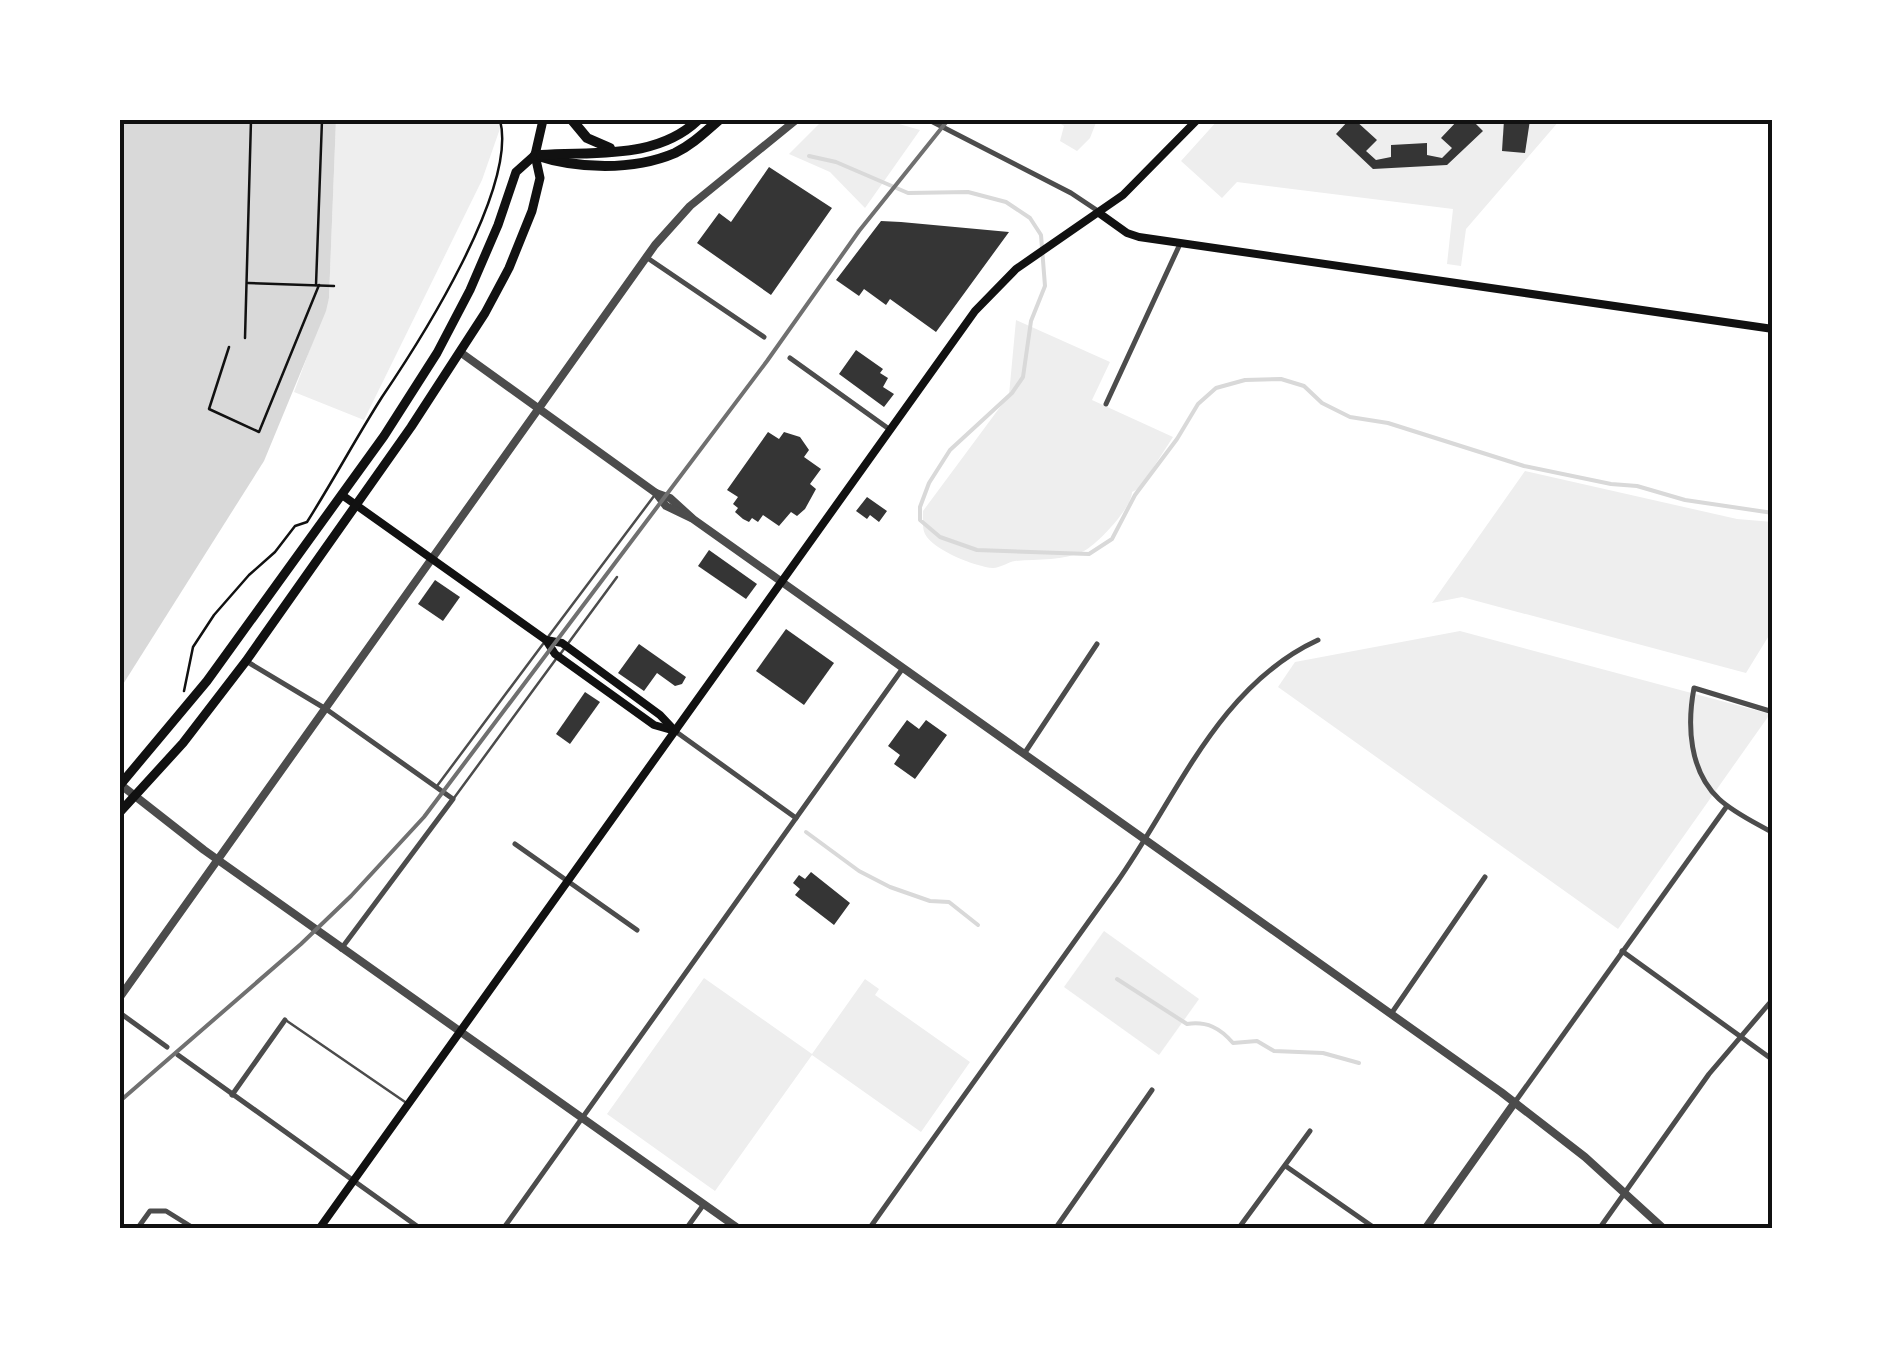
<svg xmlns="http://www.w3.org/2000/svg" width="1893" height="1349" font-family="Roboto,sans-serif">
<style>
.green{fill:#eee}
.water{fill:#d9d9d9}
.lines{fill:none;stroke-linecap:round;stroke-linejoin:round}
.stream{stroke:#d9d9d9;stroke-width:4}
.building{fill:#353535}
.path{stroke:#111;stroke-width:2.5}
.service{stroke:#4c4c4c;stroke-width:2.5}
.minor{stroke:#4c4c4c;stroke-width:5}
.tertiary{stroke:#4c4c4c;stroke-width:8}
.secondary{stroke:#111;stroke-width:8}
.trunk{stroke:#111;stroke-width:9}
.motorway{stroke:#111;stroke-width:10}
.rail{stroke:#707070;stroke-width:4}
.neatline{fill:none;stroke:#111;stroke-width:4}
</style>
<rect width="100%" height="100%" fill="#fff"/>
<g class="green">
<polygon points="336,120 503,120 482,180 364,420 294,392 329,298"/>
<polygon points="823,120 885,120 920,130 865,208 830,172 789,154"/>
<polygon points="1055,120 1097,120 1090,138 1077,151 1060,141 1064,126"/>
<polygon points="1218,120 1560,120 1466,229 1461,266 1447,264 1453,209 1237,182 1222,198 1181,161"/>
<path d="M 1016,320 L 1110,362 L 1092,400 L 1173,437 L 1140,488 L 1132,492 C 1132,507 1099,543 1084,551 C 1063,561 1038,559 1015,561 C 1008,562 1000,568 993,568 C 976,567 933,550 925,534 C 922,528 923,518 923,511 L 1009,395 Z"/>
<polygon points="1525,471 1737,519 1773,522 1773,629 1746,673 1462,597 1432,603"/>
<polygon points="1460,631 1770,714 1618,929 1278,687 1295,662"/>
<polygon points="1104,931 1199,999 1159,1055 1064,987"/>
<polygon points="704,978 812,1054 865,979 879,989 875,995 970,1062 921,1132 812,1055 715,1191 607,1114"/>
</g>
<polygon class="water" points="120,120 336,120 329,298 326,311 264,461 120,689"/>
<g class="lines">
<g class="stream">
<polyline points="809,156 836,162 908,193 968,192 1006,202 1030,218 1041,235 1045,286 1031,321 1023,377 1012,393 950,450 929,483 920,507 920,520 940,537 977,550 1089,554 1112,539 1135,495 1177,439 1198,404 1216,388 1245,380 1281,379 1304,386 1322,403 1350,417 1388,423 1524,466 1611,484 1637,486 1685,500 1773,513"/>
<polyline points="806,832 859,871 890,887 930,901 949,902 978,925"/>
<path d="M 1117,979 L 1187,1024 C 1207,1021 1220,1028 1233,1043 L 1257,1041 L 1274,1051 L 1323,1053 L 1359,1063"/>
</g>
</g>
<g class="building">
<polygon points="1349,120 1355,120 1377,140 1366,151 1376,160 1391,157 1391,145 1427,143 1427,155 1442,158 1452,148 1441,138 1458,120 1472,120 1483,131 1447,165 1373,169 1336,134"/>
<polygon points="1504,120 1530,120 1525,153 1502,151"/>
<polygon points="769,167 832,208 771,295 697,243 719,213 731,222"/>
<polygon points="881,221 901,222 1009,232 936,332 890,299 886,305 864,289 859,296 836,280"/>
<polygon points="856,350 883,369 880,373 888,378 883,387 894,394 884,407 839,374"/>
<polygon points="768,432 779,439 784,432 800,437 809,450 804,457 821,469 810,484 816,489 805,509 797,516 791,512 779,526 763,515 758,522 752,518 749,522 743,519 735,512 738,508 733,504 738,497 727,490"/>
<polygon points="867,497 887,511 879,522 870,515 867,519 856,511"/>
<polygon points="709,550 757,584 746,599 698,566"/>
<polygon points="435,580 460,597 443,621 418,604"/>
<polygon points="786,629 834,663 804,705 756,671"/>
<polygon points="639,644 686,677 682,684 675,686 657,673 644,691 618,673"/>
<polygon points="585,692 600,702 570,744 556,734"/>
<polygon points="907,720 919,729 926,720 947,735 915,779 894,764 900,755 888,746"/>
<polygon points="811,872 850,903 834,925 795,895 800,889 793,883 799,875 805,879"/>
</g>
<g class="lines">
<g class="path">
<polyline points="248,283 334,286"/>
<polyline points="316,285 322,120"/>
<polyline points="245,338 251,120"/>
<polyline points="229,347 209,409 259,432 319,285"/>
<path d="M 184,691 L 193,647 L 214,615 L 249,575 L 275,552 L 295,526 L 307,522 C 333,481 356,438 382,397 C 420,341 518,188 500,120"/>
</g>
<g class="service">
<polyline points="548,637 654,496"/>
<polyline points="561,653 617,577"/>
<polyline points="437,786 543,644"/>
<polyline points="454,798 556,659"/>
<polyline points="287,1021 408,1104"/>
</g>
<g class="minor">
<polyline points="929,120 1071,193 1098,211"/>
<polyline points="646,257 764,337"/>
<polyline points="790,358 889,429"/>
<polyline points="1106,404 1180,244"/>
<polyline points="246,661 326,709 453,799 341,949"/>
<path d="M 1773,712 L 1694,688 C 1687,725 1689,771 1719,799 C 1734,813 1756,823 1773,833"/>
<polyline points="675,731 796,818"/>
<polyline points="1024,754 1097,644"/>
<polyline points="515,844 637,930"/>
<polyline points="1622,951 1773,1060"/>
<polyline points="120,1013 167,1047"/>
<polyline points="1391,1014 1485,877"/>
<polyline points="178,1055 421,1229"/>
<polyline points="232,1095 285,1020"/>
<polyline points="1515,1102 1727,806"/>
<polyline points="1287,1167 1376,1229"/>
<polyline points="137,1229 150,1211 166,1211 195,1229"/>
<polyline points="503,1229 903,668"/>
<polyline points="686,1229 704,1204"/>
<path d="M 869,1229 C 951,1113 1034,998 1117,882 C 1177,797 1218,686 1318,640"/>
<polyline points="1055,1229 1152,1090"/>
<polyline points="1238,1229 1310,1131"/>
<polyline points="1599,1229 1709,1074 1773,999"/>
</g>
<g class="tertiary">
<polyline points="460,352 656,493 670,498 692,518"/>
<polyline points="656,493 666,506 693,519 1501,1092 1585,1157 1664,1229"/>
<polyline points="121,785 204,850 739,1229"/>
<polyline points="120,997 655,245 690,206 796,120"/>
<polyline points="1425,1229 1515,1102"/>
</g>
<g class="secondary">
<polyline points="1099,213 1127,233 1139,237 1773,329"/>
<polyline points="342,495 546,640 555,654 654,725 675,731"/>
<polyline points="546,640 562,643 660,715 675,731"/>
<polyline points="319,1229 975,311 1016,269 1123,195 1197,120"/>
</g>
<g class="trunk">
<polyline points="120,785 207,681 384,436 437,353 470,290 498,225 516,172 535,155"/>
<polyline points="120,812 183,743 246,661 411,427 485,313 509,268 532,211 540,178 535,155 543,120"/>
</g>
<g class="motorway">
<polyline points="572,120 587,138 610,148"/>
<path d="M 535,155 C 577,169 633,171 675,153 C 692,145 705,132 719,120"/>
<path d="M 541,155 C 595,151 656,160 698,120"/>
</g>
<polyline class="rail" points="120,1101 301,944 351,896 424,817 767,361 859,231 948,120"/>
</g>
<rect width="1893" height="1349" fill="none" stroke="#ffffff" stroke-width="245"/>
<rect x="122" y="122" width="1648" height="1104" class="neatline"/>
</svg>
